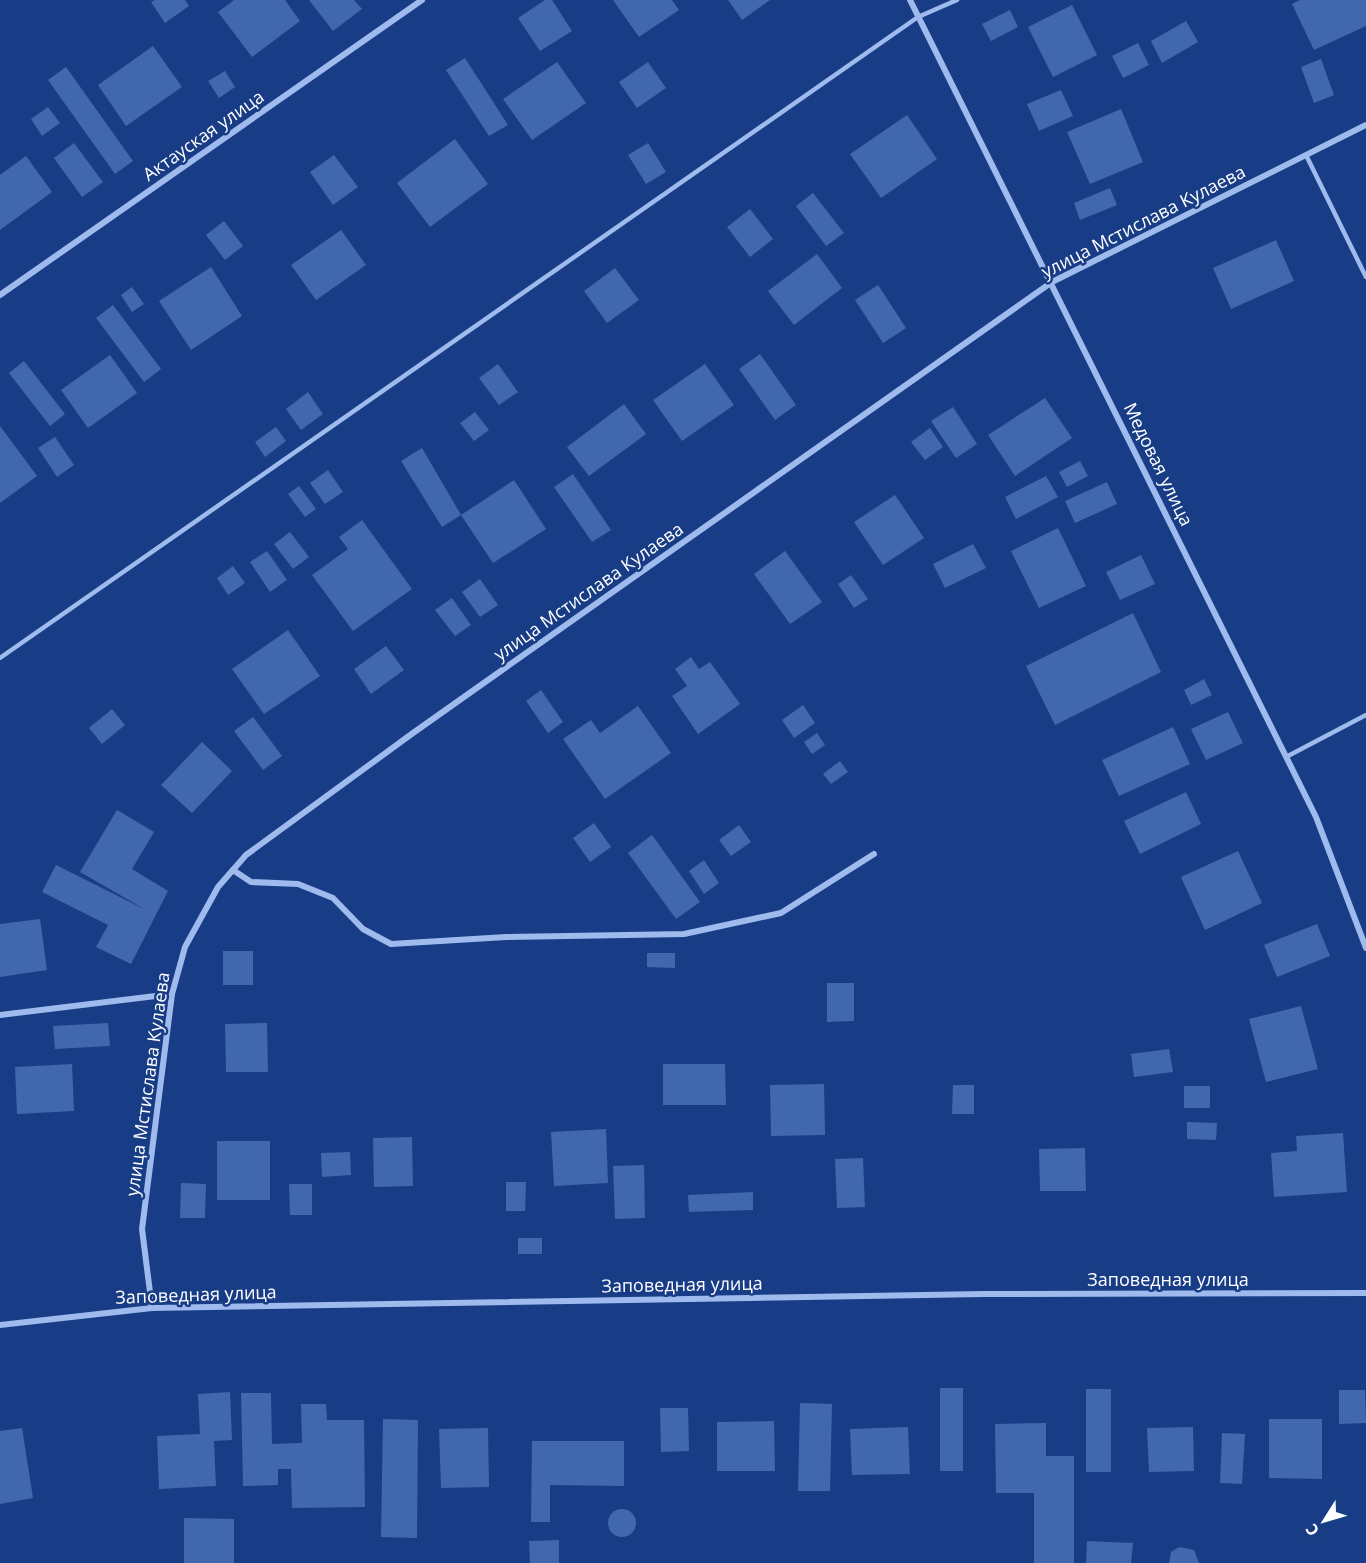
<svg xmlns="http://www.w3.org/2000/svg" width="1366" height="1563" font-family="'Open Sans',sans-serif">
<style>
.building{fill:#4167af}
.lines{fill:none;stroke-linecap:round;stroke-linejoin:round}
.service{stroke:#9fbaed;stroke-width:4.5}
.minor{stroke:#9fbaed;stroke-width:6}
.labels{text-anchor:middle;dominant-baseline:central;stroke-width:5;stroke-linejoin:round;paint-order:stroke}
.street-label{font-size:18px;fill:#fff;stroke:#183d86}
</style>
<rect width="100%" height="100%" fill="#183d86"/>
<g class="building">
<polygon points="155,0 185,0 189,6 165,23 151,2"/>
<polygon points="234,0 285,0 300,21 252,57 218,12"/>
<polygon points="309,0 354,0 362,9 333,31"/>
<polygon points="545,0 552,0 572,31 540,51 518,18"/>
<polygon points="613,0 672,0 679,10 639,37"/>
<polygon points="728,0 770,0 742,20"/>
<polygon points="1300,0 1366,0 1366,26 1314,50 1292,4"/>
<polygon points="1072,5 1097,55 1053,77 1028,27"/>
<polygon points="1010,10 1018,27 991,41 982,24"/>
<polygon points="1186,21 1198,42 1162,63 1151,41"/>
<polygon points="1138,43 1149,65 1123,78 1112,56"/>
<polygon points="153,46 182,87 126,126 98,85"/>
<polygon points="465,58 508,125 489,136 446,70"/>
<polygon points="1321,59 1334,95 1314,103 1301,67"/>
<polygon points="557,62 586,103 532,140 503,99"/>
<polygon points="648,62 666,88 637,108 619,82"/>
<polygon points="66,67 133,161 115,174 48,80"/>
<polygon points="225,71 235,87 219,98 208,81"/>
<polygon points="1061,90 1073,116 1039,131 1027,104"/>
<polygon points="48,107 60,123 42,136 31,119"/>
<polygon points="1121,109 1143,162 1090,184 1067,132"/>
<polygon points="907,115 937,159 881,198 850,154"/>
<polygon points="455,139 488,184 430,227 397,183"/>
<polygon points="74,143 103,182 82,197 54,158"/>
<polygon points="648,143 666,172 646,184 628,155"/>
<polygon points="334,155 358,187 333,205 310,172"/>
<polygon points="26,156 52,192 0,230 0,175"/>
<polygon points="1110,188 1117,205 1080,220 1074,203"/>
<polygon points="813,193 844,233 826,246 796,206"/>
<polygon points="750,209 773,239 750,257 727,227"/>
<polygon points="224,221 243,246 225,260 206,235"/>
<polygon points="341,230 366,265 316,300 291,265"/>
<polygon points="1276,240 1294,281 1231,309 1213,268"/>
<polygon points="817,254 842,288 794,325 768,291"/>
<polygon points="211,267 242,316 191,350 159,301"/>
<polygon points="615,268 639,300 607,323 584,291"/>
<polygon points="878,285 906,328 883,343 855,300"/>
<polygon points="132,287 144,304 132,312 121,295"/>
<polygon points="113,305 161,369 144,382 96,318"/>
<polygon points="760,354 796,405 775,420 739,369"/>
<polygon points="110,355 137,393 88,428 61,390"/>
<polygon points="24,361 65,414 50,426 9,373"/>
<polygon points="498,364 518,392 499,405 479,378"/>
<polygon points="705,364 734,405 682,441 653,400"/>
<polygon points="308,392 323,414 301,430 286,409"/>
<polygon points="1045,398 1072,438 1015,476 988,435"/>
<polygon points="624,404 646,434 589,476 567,447"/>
<polygon points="953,407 977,444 956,458 931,421"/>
<polygon points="475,412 489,430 474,441 460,423"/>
<polygon points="0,426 37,476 0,503"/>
<polygon points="276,427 286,441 265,457 255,442"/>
<polygon points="930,428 943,447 925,460 911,442"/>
<polygon points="55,437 74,465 57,477 38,448"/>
<polygon points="422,448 461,515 442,527 401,461"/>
<polygon points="1080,461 1088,476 1067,487 1059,472"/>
<polygon points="328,470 343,492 325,504 310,483"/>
<polygon points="573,474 611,530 592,542 554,487"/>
<polygon points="1046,476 1058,497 1016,519 1005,497"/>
<polygon points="514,480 546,529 493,563 461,515"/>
<polygon points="1107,482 1117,504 1075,523 1065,501"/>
<polygon points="299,486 316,509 305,517 288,494"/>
<polygon points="895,495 924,538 883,565 854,522"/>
<polygon points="362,520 412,589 353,631 312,575 348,549 339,537"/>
<polygon points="1058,528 1086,586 1039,608 1011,551"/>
<polygon points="290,532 309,557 293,569 274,544"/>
<polygon points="973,544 986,568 945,588 933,564"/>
<polygon points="267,551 287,580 270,592 250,562"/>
<polygon points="785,551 822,602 790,624 754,574"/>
<polygon points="1141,555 1155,584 1120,600 1106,572"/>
<polygon points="233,566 245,583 228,595 217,578"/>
<polygon points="851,575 868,599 854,608 838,584"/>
<polygon points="480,579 498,605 480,617 462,592"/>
<polygon points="452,598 471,625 455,636 435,610"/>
<polygon points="1133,613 1161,672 1055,725 1026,666"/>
<polygon points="288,630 320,676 264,714 232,669"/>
<polygon points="386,646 404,670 371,694 354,669"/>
<polygon points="691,657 699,669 710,662 740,704 698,734 672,696 687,686 675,669"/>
<polygon points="1204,679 1212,695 1191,705 1184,690"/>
<polygon points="541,690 563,722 548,733 526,701"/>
<polygon points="803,705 815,723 794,738 782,720"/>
<polygon points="638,706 671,753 605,799 563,739 591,720 600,733"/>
<polygon points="112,709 125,725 102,744 89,728"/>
<polygon points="1228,712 1243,743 1206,760 1191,729"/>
<polygon points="253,717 282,756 263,770 234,731"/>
<polygon points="1173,727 1190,764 1119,796 1102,760"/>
<polygon points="817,733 825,745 812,754 804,742"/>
<polygon points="202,742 232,771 192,813 161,785"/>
<polygon points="840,761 848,772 831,784 823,774"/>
<polygon points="1186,792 1201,824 1140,854 1124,821"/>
<polygon points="117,810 154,832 132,869 168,891 131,964 96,947 108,925 42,892 56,865 146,910 80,872"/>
<polygon points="594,823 611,847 590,862 573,838"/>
<polygon points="739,825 751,842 731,856 719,840"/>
<polygon points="652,835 700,902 676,919 628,853"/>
<polygon points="1238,851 1262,903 1205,930 1181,877"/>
<polygon points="704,860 719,883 704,894 689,871"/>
<polygon points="40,919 47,970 0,977 0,924"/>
<polygon points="1317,924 1330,956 1277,977 1264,945"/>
<rect x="223" y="951" width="30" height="34"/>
<polygon points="647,953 675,953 675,968 647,967"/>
<polygon points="827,983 854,983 854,1021 827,1022"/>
<polygon points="1301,1006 1318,1069 1266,1082 1249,1019"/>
<polygon points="108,1023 110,1046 55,1049 53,1026"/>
<polygon points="267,1023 268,1072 226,1072 225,1024"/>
<polygon points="1169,1049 1173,1072 1134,1077 1131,1054"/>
<polygon points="72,1064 74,1111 17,1114 15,1067"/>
<polygon points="663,1064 725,1064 726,1105 663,1105"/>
<polygon points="824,1084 825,1135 771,1136 770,1085"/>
<polygon points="953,1085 974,1085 974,1114 952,1114"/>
<rect x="1184" y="1086" width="26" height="22"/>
<polygon points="1187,1122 1217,1123 1216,1140 1187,1139"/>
<polygon points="606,1129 608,1183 554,1186 551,1132"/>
<polygon points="1343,1133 1347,1192 1274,1197 1271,1153 1297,1151 1296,1136"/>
<polygon points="412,1137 413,1186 374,1187 373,1138"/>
<rect x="217" y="1141" width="53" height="59"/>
<polygon points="1085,1148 1086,1191 1040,1191 1039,1149"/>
<polygon points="350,1152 351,1175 322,1177 321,1153"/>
<polygon points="863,1158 865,1207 837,1208 835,1159"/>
<polygon points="644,1165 645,1218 615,1219 613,1166"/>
<polygon points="506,1182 526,1182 525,1211 506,1211"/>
<polygon points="181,1183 206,1184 205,1218 180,1218"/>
<polygon points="289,1184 312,1184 312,1215 290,1215"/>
<polygon points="753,1192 753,1210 689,1212 688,1195"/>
<rect x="518" y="1238" width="24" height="16"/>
<rect x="940" y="1388" width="23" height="83"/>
<rect x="1086" y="1389" width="25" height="83"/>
<polygon points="1339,1390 1365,1390 1366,1423 1339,1424"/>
<polygon points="230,1392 232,1440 214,1441 216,1486 159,1489 157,1436 200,1434 198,1394"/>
<polygon points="241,1393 271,1393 272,1444 302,1443 301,1404 326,1404 327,1420 364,1420 365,1507 292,1508 291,1469 278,1469 278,1485 243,1486"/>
<polygon points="800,1403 832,1404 830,1491 798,1491"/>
<polygon points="660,1408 688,1408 689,1451 661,1452"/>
<polygon points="383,1419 418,1420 417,1538 381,1537"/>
<polygon points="1269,1419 1322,1419 1322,1479 1269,1478"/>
<polygon points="774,1421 775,1471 717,1471 717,1422"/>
<polygon points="1046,1423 1046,1456 1074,1456 1074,1563 1034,1563 1034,1493 996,1493 995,1424"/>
<polygon points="908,1427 910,1474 852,1475 850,1429"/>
<polygon points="1193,1427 1194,1471 1149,1472 1147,1428"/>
<polygon points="22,1428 33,1498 0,1504 0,1431"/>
<polygon points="488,1428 489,1487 441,1488 439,1429"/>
<polygon points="1222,1433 1245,1434 1242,1484 1220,1483"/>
<polygon points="532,1441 624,1441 624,1486 550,1485 550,1522 531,1522"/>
<circle cx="622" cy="1523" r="14"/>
<polygon points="184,1518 234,1519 234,1563 184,1563"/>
<polygon points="559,1540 559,1563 530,1563 529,1541"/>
<polygon points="1087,1541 1133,1543 1131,1563 1086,1563"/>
<polygon points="1179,1547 1194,1550 1199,1563 1169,1563 1171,1552"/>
</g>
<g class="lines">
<g class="service">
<polyline points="1306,155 1366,277"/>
<polyline points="0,658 918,17 957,0"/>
<polyline points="1286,757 1366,715"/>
</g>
<g class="minor">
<polyline points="910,0 1316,817 1366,948"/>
<polyline points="0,295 422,0"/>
<polyline points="233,870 251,882 298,884 333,898 363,929 391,944 506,937 684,934 781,913 874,854"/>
<polyline points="0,1015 172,994"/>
<polyline points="152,1308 142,1229 172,994 185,947 218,887 246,855 413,733 1052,282 1366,125"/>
<polyline points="0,1325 152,1308 984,1294 1366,1293"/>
</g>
</g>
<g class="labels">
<g class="street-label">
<text transform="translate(203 135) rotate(-35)">Актауская улица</text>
<text transform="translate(1143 221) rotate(-27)">улица Мстислава Кулаева</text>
<text transform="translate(1159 464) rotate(64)">Медовая улица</text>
<text transform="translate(588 591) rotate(-35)">улица Мстислава Кулаева</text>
<text transform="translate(147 1084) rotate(-82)">улица Мстислава Кулаева</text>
<text x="1168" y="1279">Заповедная улица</text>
<text transform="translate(682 1284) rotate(-1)">Заповедная улица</text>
<text transform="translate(196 1294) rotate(-2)">Заповедная улица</text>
</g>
</g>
<g transform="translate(1324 1521) rotate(233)" stroke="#183d86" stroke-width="4.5" paint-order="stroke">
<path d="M0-4.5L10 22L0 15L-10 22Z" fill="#ffffff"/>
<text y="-9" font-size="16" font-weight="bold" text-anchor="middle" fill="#ffffff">С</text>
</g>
</svg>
